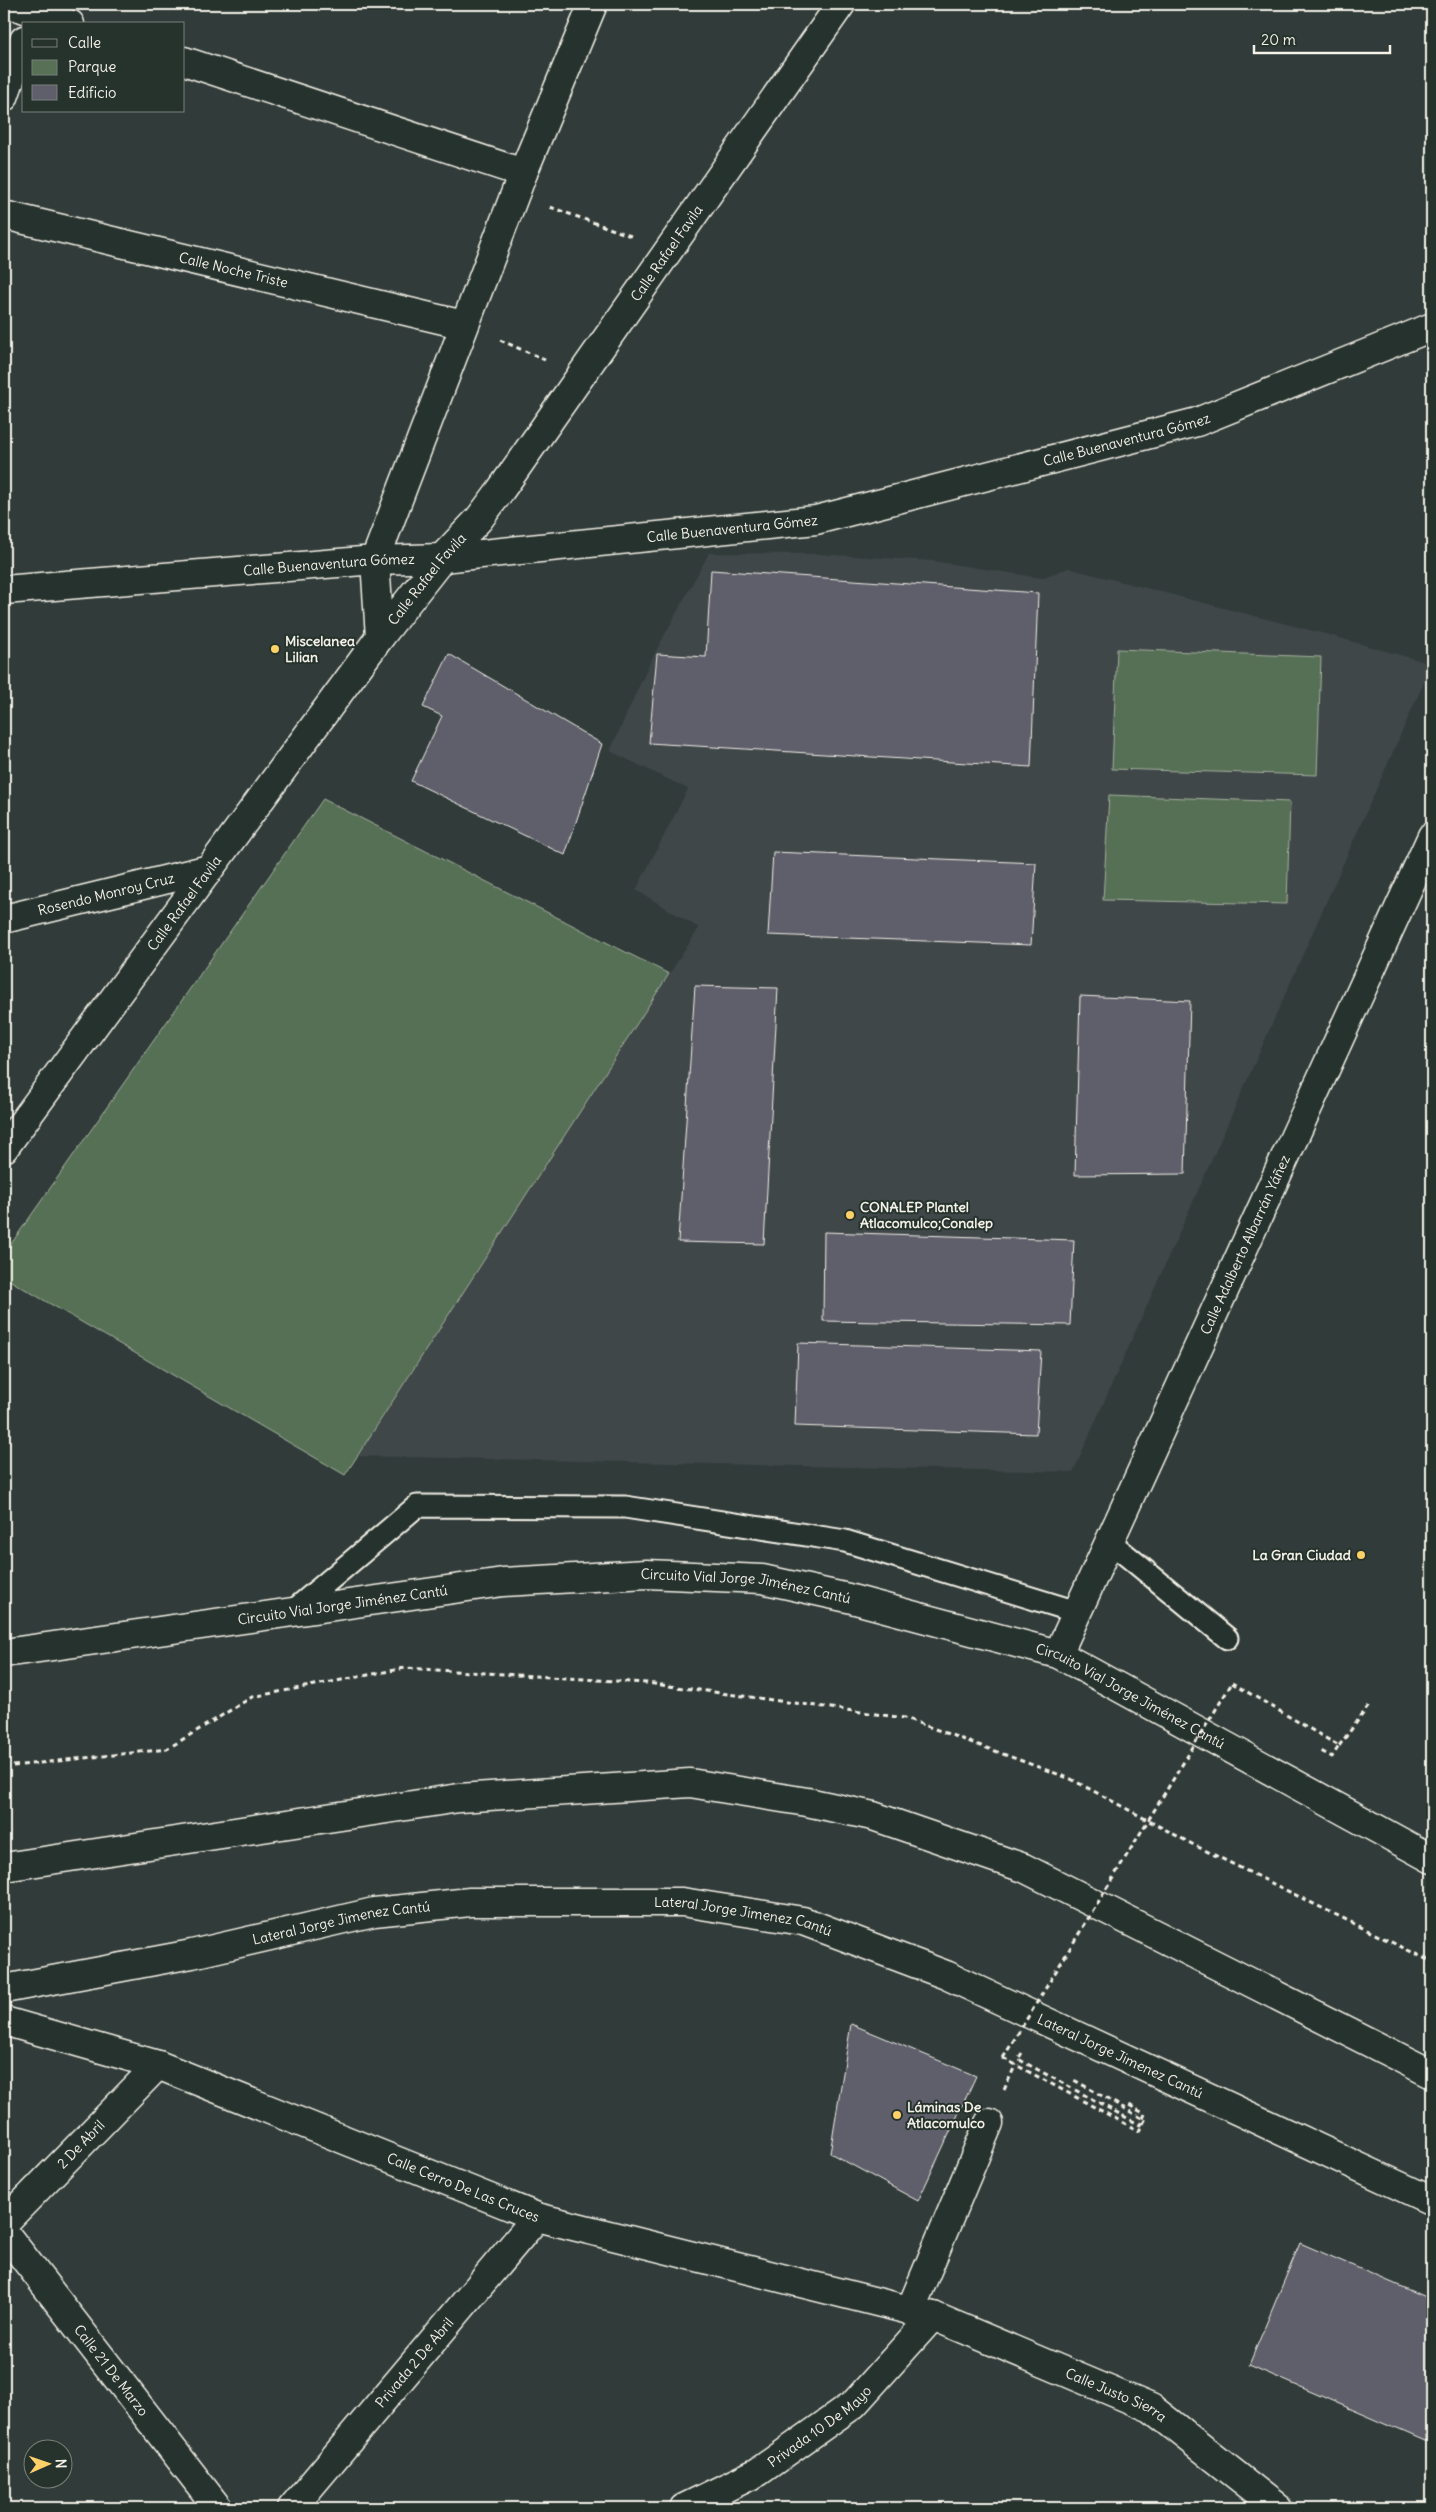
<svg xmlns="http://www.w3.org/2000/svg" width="1436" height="2512" font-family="Delius,sans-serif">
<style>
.built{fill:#3f4649}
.green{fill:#577056;stroke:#a6b09f}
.building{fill:#5f5f6c;stroke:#f4f1e8}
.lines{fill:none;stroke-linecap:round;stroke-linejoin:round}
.service-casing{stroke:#f4f1e8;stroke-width:25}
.minor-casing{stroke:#f4f1e8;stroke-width:31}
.tertiary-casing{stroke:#f4f1e8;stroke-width:31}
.primary-casing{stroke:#f4f1e8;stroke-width:31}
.path{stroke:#f4f1e8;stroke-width:3;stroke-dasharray:5 4;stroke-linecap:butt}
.service{stroke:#26332d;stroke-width:21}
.minor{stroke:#26332d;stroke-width:28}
.tertiary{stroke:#26332d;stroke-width:28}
.primary{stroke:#26332d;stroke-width:28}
.path-bridge{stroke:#f4f1e8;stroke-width:3;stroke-dasharray:5 4;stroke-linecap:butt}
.poi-dot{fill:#ffd166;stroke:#26332d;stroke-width:2}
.labels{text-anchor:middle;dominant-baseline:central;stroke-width:4;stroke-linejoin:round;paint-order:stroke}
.street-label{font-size:14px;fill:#f4f1e8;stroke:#26332d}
.poi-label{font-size:14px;font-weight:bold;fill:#f4f1e8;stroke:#26332d;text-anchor:start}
</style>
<rect width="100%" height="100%" fill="#313c3a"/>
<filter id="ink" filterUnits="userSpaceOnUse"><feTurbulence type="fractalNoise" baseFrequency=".02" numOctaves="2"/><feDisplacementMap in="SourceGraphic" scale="10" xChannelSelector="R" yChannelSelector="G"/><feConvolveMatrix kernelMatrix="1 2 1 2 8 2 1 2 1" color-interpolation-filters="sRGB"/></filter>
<g filter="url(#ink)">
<polygon class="built" points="709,553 819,554 933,561 1041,578 1068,568 1329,635 1432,664 1073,1472 358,1456 699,928 636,890 688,789 610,751 650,662"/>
<g class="green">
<polygon points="1117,649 1321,657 1317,775 1112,769"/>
<polygon points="1109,795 1290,802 1287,904 1103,900"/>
<polygon points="323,799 669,974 345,1475 4,1277 4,1254"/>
</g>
<g class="building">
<polygon points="711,570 1038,593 1031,767 649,743 657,654 706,657"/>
<polygon points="449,654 602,744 565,855 411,781 442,716 423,707"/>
<polygon points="773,852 1036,863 1031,945 768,935"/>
<polygon points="695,986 778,988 764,1244 678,1242"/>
<polygon points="1080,996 1190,1001 1185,1174 1075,1175"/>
<polygon points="824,1232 1074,1240 1070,1325 823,1321"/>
<polygon points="798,1343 1041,1351 1036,1434 795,1426"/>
<polygon points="851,2024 976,2076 918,2201 830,2153"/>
<polygon points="1300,2243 1432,2300 1432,2444 1249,2365"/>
</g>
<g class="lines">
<g class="service-casing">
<g id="service">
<polyline points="1109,1541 1227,1638"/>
<polyline points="293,1611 417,1506 625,1507 845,1541 1077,1612"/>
</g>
</g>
<g class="minor-casing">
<g id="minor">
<polyline points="10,4 70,24"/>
<polyline points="184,61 523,173"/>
<polyline points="4,97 24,40"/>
<path id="s1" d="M 4,215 L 464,325"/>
<path id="s2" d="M 4,590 L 375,560 L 442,558 L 816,520 L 1197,422 L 1432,327"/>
<polyline points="380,637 375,560 523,173 593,4"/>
<path id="s3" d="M 4,919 L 209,869"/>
<path id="s4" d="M 4,1148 L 380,637 L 442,558 L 479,519 L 500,491 L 841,4"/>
<path id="s5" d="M 1058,1654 L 1432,836"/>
<path id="s6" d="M 4,2021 L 158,2065 L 537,2217 L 933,2316 L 1151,2408 L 1278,2508"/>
<path id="s7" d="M 4,2223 L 158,2065"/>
<path id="s8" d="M 4,2232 L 218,2508"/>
<polyline points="910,2311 989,2123"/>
<path id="s9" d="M 292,2508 L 537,2217"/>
<path id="s10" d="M 684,2508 L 758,2472 L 854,2404 L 933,2316"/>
</g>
</g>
<g class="tertiary-casing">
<g id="tertiary">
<path id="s11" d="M 4,1989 L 192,1954 L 374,1912 L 470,1902 L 682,1902 L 803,1921 L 946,1975 L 1432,2201"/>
</g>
</g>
<g class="primary-casing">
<g id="primary">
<path id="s12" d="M 4,1653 L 503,1582 L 647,1574 L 762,1579 L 848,1598 L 1058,1654 L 1432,1859"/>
<polyline points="4,1867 459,1798 690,1783 807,1802 873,1816 1024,1868 1432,2074"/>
</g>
</g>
<g class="path">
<polyline points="550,207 631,236"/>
<polyline points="500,340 545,360"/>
<polyline points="1232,1683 1339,1746 1332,1757 1319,1750"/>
<polyline points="1339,1746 1370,1704"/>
<polyline points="4,1767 167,1749 252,1697 405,1668 647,1683 905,1718 1071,1779 1194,1845 1432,1962"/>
<polyline points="1022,2053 1018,2059 1140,2125 1145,2114 1129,2105"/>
<polyline points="1003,2058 1139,2131 1145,2120 1074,2080"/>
<polyline points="1004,2090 1016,2064"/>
</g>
<use href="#service" class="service"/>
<use href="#minor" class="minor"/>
<use href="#tertiary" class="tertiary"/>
<use href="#primary" class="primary"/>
<polyline class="path-bridge" points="1003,2058 1232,1683"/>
</g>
</g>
<g class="poi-dot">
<circle cx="275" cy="649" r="5"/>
<circle cx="850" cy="1215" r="5"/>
<circle cx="1361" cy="1555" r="5"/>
<circle cx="897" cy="2115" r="5"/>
</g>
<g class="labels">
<g class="street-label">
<text stroke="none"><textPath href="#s4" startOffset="1114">Calle Rafael Favila</textPath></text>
<text stroke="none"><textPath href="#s1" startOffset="236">Calle Noche Triste</textPath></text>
<text stroke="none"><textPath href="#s2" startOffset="1136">Calle Buenaventura Gómez</textPath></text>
<text stroke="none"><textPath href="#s2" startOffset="731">Calle Buenaventura Gómez</textPath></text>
<text stroke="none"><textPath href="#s2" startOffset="326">Calle Buenaventura Gómez</textPath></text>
<text stroke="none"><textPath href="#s4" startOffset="709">Calle Rafael Favila</textPath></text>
<text stroke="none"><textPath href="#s3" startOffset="105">Rosendo Monroy Cruz</textPath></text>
<text stroke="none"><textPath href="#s4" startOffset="304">Calle Rafael Favila</textPath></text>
<text stroke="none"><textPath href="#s5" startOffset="450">Calle Adalberto Albarrán Yáñez</textPath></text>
<text stroke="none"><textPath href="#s12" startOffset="748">Circuito Vial Jorge Jiménez Cantú</textPath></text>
<text stroke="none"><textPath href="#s12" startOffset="342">Circuito Vial Jorge Jiménez Cantú</textPath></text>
<text stroke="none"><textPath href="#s12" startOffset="1152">Circuito Vial Jorge Jiménez Cantú</textPath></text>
<text stroke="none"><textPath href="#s11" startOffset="749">Lateral Jorge Jimenez Cantú</textPath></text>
<text stroke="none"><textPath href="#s11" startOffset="344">Lateral Jorge Jimenez Cantú</textPath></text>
<text stroke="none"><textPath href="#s11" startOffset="1154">Lateral Jorge Jimenez Cantú</textPath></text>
<text stroke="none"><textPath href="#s7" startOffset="110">2 De Abril</textPath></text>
<text stroke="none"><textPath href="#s6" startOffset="489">Calle Cerro De Las Cruces</textPath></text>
<text stroke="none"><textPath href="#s9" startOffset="190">Privada 2 De Abril</textPath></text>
<text stroke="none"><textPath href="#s8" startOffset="175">Calle 21 De Marzo</textPath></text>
<text stroke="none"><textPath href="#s6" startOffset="1176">Calle Justo Sierra</textPath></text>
<text stroke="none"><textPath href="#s10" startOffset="159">Privada 10 De Mayo</textPath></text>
</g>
<g class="poi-label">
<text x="285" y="641">Miscelanea<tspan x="285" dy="16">Lilian</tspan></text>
<text x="860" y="1207">CONALEP Plantel<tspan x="860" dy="16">Atlacomulco;Conalep</tspan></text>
<text x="1351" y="1555" text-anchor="end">La Gran Ciudad</text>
<text x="907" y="2107">Láminas De<tspan x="907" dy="16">Atlacomulco</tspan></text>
</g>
</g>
<rect width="1436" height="2512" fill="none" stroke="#26332d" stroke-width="20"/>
<rect x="10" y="10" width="1416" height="2492" fill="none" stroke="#f4f1e8" stroke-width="2" filter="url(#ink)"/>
<rect x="22" y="22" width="162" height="90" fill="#26332d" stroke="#787f78"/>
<rect x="32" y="39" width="25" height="8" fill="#26332d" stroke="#787f78"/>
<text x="68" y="48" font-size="15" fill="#f4f1e8">Calle</text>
<rect x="32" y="60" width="25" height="15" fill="#577056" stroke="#787f78"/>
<text x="68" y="72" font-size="15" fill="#f4f1e8">Parque</text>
<rect x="32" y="85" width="25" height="15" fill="#5f5f6c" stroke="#787f78"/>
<text x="68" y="98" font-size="15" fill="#f4f1e8">Edificio</text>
<g transform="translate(48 2464) rotate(88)"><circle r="24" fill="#26332d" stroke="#787f78"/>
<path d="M0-4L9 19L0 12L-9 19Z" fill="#ffd166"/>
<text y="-8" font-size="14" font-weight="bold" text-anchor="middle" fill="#f4f1e8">N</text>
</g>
<path d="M1254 45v8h136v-8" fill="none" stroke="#f4f1e8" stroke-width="2.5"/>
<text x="1261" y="45" font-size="15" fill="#f4f1e8" stroke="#26332d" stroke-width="4" paint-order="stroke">20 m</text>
</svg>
